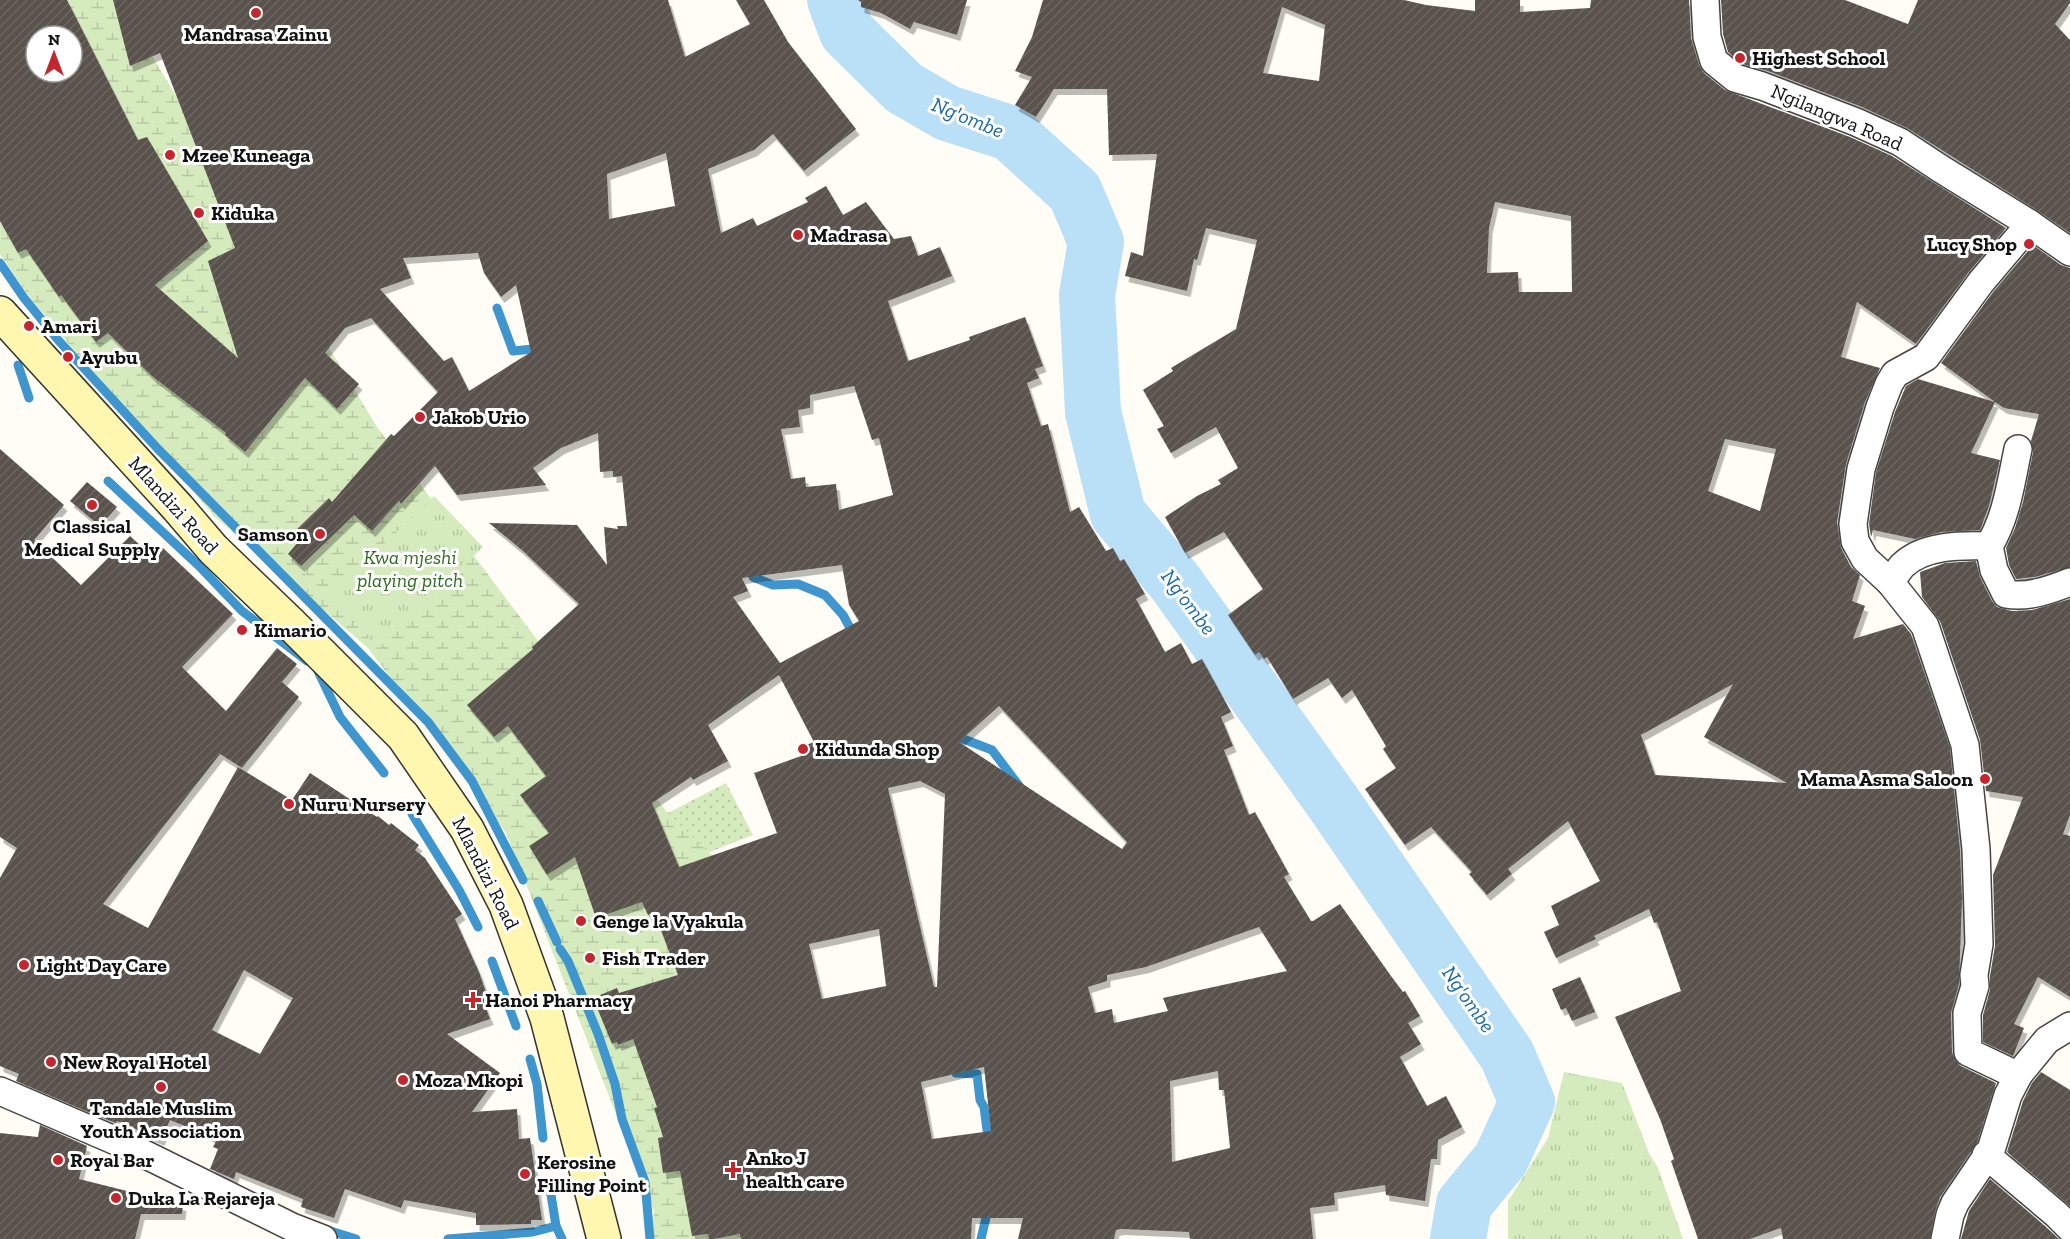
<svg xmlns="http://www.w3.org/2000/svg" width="2070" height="1239" font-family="'Zilla Slab',serif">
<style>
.grass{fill:url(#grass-dots)}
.wetland{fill:url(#wetland-marsh);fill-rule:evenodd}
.park{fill:url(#park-tufts)}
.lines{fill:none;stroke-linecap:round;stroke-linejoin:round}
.stream{stroke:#3f96cf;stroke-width:9}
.river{stroke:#b9e0f7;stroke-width:56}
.building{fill:url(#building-hatch);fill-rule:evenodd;filter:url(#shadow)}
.street-casing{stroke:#444;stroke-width:30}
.secondary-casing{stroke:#333;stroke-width:36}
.street{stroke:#fff;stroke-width:27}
.secondary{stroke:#fff6b0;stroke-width:33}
.poi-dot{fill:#c4262e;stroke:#fff;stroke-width:2}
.labels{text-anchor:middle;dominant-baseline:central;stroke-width:6;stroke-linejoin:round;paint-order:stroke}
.poi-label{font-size:20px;font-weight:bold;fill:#111;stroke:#fff;text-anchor:start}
.street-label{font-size:20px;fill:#111;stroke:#fff}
.park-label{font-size:20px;font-style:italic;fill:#2f6b1f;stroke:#fff}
.water-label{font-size:21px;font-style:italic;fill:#1768a6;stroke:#fff}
</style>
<defs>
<pattern id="grass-dots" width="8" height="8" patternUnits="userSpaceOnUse" patternTransform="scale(1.5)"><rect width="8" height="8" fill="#d5ebbd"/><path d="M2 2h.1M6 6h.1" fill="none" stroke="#b6c8a1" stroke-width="1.8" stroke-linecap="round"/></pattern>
<pattern id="wetland-marsh" width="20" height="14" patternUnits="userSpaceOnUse" patternTransform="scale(1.5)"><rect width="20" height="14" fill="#d5ebbd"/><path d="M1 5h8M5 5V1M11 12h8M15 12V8" fill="none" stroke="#b6c8a1"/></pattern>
<pattern id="park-tufts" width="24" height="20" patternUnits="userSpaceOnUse" patternTransform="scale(1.5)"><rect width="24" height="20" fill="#d5ebbd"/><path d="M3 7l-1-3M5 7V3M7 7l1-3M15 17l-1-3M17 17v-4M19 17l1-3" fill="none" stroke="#b6c8a1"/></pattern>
<pattern id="building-hatch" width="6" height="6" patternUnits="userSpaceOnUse" patternTransform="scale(1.5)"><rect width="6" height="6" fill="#5a524d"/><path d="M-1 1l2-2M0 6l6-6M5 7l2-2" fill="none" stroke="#6d6662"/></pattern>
<filter id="shadow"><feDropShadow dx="3.5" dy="6" stdDeviation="0" flood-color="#0004"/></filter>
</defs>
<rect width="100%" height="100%" fill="#fffdf5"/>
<polygon class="grass" points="726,783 753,835 682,863 664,815"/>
<path class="wetland" d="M 0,0 L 118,0 L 377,427 L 666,811 L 752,894 L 849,1239 L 652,1239 L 654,1211 L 506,833 L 368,648 L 214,516 L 30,298 L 0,254 ZM 36,36 L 72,36 L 72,72 L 36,72 Z"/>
<g class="park">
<polygon points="434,496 483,547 379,648 329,597"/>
<polygon points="1564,1072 1622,1083 1649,1153 1658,1168 1683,1239 1508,1239 1508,1201 1548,1138"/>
</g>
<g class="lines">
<g class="stream">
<polyline points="0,263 24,298 59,341 158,449 428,722 472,781 523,880"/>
<polyline points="497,308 513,351 543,348"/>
<polyline points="18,365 29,398"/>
<polyline points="108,481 199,566 242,611 307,661"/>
<polyline points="751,566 753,577 773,585 798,584 825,595 843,615 855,637"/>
<polyline points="317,669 340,717 384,773"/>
<polyline points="953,735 992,750 1020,787"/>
<polyline points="412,814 459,890 478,927"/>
<polyline points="538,901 557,942"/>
<polyline points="560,949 568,961 598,1034 615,1084 622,1119 645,1182 650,1239"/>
<polyline points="492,961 516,1026"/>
<polyline points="530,1059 537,1084 543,1138"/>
<polyline points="955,1064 956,1073 977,1074 980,1100 984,1107 987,1130 990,1141"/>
<polyline points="549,1182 556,1226 562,1239"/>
<polyline points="324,1229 356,1239"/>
<polyline points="448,1239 533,1232 556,1226"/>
<polyline points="981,1239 988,1209"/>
</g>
<polyline class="river" points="835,0 847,32 904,88 947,113 1010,133 1075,192 1096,242 1087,295 1093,412 1118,514 1175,582 1332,801 1507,1055 1527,1102 1501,1159 1464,1204 1458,1239"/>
</g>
<g class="building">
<path d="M 0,0 L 67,0 L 138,140 L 147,137 L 208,241 L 155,285 L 238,358 L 208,261 L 235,248 L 160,53 L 130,66 L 113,0 L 668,0 L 685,57 L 750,24 L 736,0 L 764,0 L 788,42 L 856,129 L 804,171 L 773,134 L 754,150 L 708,169 L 721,233 L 753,218 L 757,226 L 808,202 L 805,198 L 826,186 L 843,215 L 866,202 L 894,239 L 911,236 L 918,256 L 940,247 L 952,276 L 888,301 L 908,361 L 970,340 L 969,337 L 1025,317 L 1043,366 L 1035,369 L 1039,378 L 1027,383 L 1041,426 L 1048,424 L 1070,512 L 1079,507 L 1106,551 L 1113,548 L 1120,561 L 1124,559 L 1145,594 L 1136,599 L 1165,652 L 1181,643 L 1192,664 L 1202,659 L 1231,712 L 1221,717 L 1233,746 L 1224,750 L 1249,815 L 1255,812 L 1289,874 L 1284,877 L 1311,921 L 1313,921 L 1340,904 L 1391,976 L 1403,992 L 1405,991 L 1420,1016 L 1408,1023 L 1421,1044 L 1400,1057 L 1427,1106 L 1446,1096 L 1462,1127 L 1438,1140 L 1437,1159 L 1431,1159 L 1425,1201 L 1386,1195 L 1385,1185 L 1334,1193 L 1335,1205 L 1310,1208 L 1313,1239 L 1190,1239 L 1189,1232 L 1121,1229 L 1116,1230 L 1114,1239 L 1018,1239 L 1023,1218 L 972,1218 L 971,1239 L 741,1239 L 740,1234 L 714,1239 L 709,1239 L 708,1234 L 692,1236 L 680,1171 L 663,1173 L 658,1138 L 663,1137 L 654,1108 L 657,1107 L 633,1039 L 618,1045 L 617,1042 L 612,1044 L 593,998 L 617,988 L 619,993 L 678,975 L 654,912 L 648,915 L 642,902 L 596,918 L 575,857 L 547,875 L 529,846 L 549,833 L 520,795 L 546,776 L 508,726 L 494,737 L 467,705 L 533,649 L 532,647 L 579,604 L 523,551 L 489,523 L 577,525 L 607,565 L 604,527 L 618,529 L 617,526 L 627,526 L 622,476 L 613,477 L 613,471 L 600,472 L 598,433 L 561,448 L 533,468 L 546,485 L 457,495 L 435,466 L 401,504 L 399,501 L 372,531 L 354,515 L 301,566 L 288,554 L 299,541 L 292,534 L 329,498 L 332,502 L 391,434 L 394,436 L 438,392 L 371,318 L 345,328 L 325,353 L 359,384 L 337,409 L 305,378 L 245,452 L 225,435 L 226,433 L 152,376 L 108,333 L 96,342 L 61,295 L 59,297 L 26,249 L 18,253 L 0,221 ZM 36,36 L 72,36 L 72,72 L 36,72 ZM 666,153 L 675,206 L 609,219 L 607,174 ZM 478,253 L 484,273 L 501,297 L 516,285 L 531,352 L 469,391 L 452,357 L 444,361 L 380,289 L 411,278 L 403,258 ZM 854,386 L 872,440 L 879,438 L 893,495 L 839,510 L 836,484 L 806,487 L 805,477 L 791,479 L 781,429 L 800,427 L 798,410 L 810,408 L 810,395 ZM 842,565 L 849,605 L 859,621 L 780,663 L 733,597 L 748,591 L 742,578 ZM 779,675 L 814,742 L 798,748 L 801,756 L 754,773 L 777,833 L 679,867 L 652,803 L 691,777 L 693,780 L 728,761 L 708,725 ZM 999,706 L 1127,842 L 1122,849 L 959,742 ZM 920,781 L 945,794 L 937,987 L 934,987 L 888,788 ZM 1259,927 L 1287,971 L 1163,998 L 1168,1011 L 1114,1023 L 1112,1009 L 1095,1013 L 1088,987 L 1107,981 L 1107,975 L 1146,967 ZM 879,929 L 886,986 L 822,999 L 809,944 ZM 984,1067 L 991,1131 L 932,1139 L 921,1082 ZM 1218,1071 L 1219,1090 L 1224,1090 L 1230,1148 L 1172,1162 L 1170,1081 Z"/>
<polygon points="858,0 967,0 957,35 914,22 910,29 881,13 861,7 861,2"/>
<path d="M 1043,0 L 1404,0 L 1426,5 L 1475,11 L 1475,0 L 1520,0 L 1520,12 L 1590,8 L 1591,0 L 1689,0 L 1691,38 L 1699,65 L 1704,73 L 1725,90 L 1850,137 L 1892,156 L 2006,228 L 1969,272 L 1916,344 L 1857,302 L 1841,357 L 1880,368 L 1865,402 L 1846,464 L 1837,522 L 1841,548 L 1851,567 L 1860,575 L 1852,601 L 1865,606 L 1853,639 L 1903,624 L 1911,634 L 1950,748 L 1960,850 L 1962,899 L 1959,984 L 1951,1013 L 1952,1052 L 1955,1060 L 1961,1066 L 1996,1083 L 1977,1143 L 1940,1197 L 1935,1212 L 1930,1239 L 1783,1239 L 1781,1228 L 1750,1239 L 1698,1239 L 1671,1161 L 1674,1159 L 1660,1119 L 1615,1017 L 1681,991 L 1657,922 L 1654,923 L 1649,909 L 1594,936 L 1596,939 L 1556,958 L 1544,932 L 1559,925 L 1551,906 L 1600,881 L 1568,821 L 1508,869 L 1512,874 L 1487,895 L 1469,874 L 1472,872 L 1431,827 L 1405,845 L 1365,789 L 1396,768 L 1383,749 L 1386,746 L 1352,690 L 1342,698 L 1328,678 L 1293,699 L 1267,657 L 1264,659 L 1259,652 L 1255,655 L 1228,615 L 1263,589 L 1224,532 L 1185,553 L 1165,517 L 1197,496 L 1221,484 L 1218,480 L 1238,468 L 1216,427 L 1171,453 L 1157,429 L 1164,426 L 1143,390 L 1173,371 L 1171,368 L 1236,329 L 1257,240 L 1206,228 L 1197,260 L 1194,259 L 1187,291 L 1125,276 L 1131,252 L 1143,256 L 1157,154 L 1109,155 L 1107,89 L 1054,89 L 1036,117 L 1015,105 L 1032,77 L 1015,71 L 1032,37 ZM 1282,7 L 1325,25 L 1319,81 L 1263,73 ZM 1495,202 L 1571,216 L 1572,292 L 1519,292 L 1518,272 L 1487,273 L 1489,228 ZM 1725,439 L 1776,449 L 1760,511 L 1708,491 ZM 1733,684 L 1704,737 L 1787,783 L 1655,775 L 1641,735 Z"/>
<polygon points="1721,0 1845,0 1908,24 1918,0 2070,0 2070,3 2055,24 2070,40 2070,233 2038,211 1907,128 1862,107 1768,71 1742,64 1728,52 1723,34"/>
<polygon points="2033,245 2061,265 2070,268 2070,567 2035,577 2016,579 2009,565 2006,548 2015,528 2023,502 2033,452 2031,441 2039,414 2004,408 1995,402 1971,453 2000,460 1989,506 1980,530 1941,532 1915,539 1873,530 1871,537 1869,524 1876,472 1895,412 1906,386 1918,379 1995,402 1941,363 1993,292"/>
<path d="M 0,449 L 64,505 L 34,540 L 81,585 L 130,536 L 154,558 L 163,548 L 233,614 L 182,667 L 226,711 L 277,648 L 297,664 L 282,682 L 299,697 L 242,768 L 220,754 L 103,904 L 148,928 L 238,767 L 292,800 L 310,773 L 377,817 L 378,816 L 389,825 L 391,823 L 419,845 L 415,850 L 425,858 L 462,914 L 455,919 L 479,972 L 489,1001 L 484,1003 L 490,1019 L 447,1034 L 500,1073 L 472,1112 L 517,1109 L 519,1139 L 530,1138 L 542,1220 L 531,1220 L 531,1224 L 476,1225 L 476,1213 L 404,1200 L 401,1208 L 345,1189 L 334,1218 L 301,1207 L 303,1199 L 236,1172 L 234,1179 L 210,1169 L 218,1149 L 213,1147 L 217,1139 L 170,1120 L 161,1140 L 117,1121 L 116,1123 L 95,1115 L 16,1081 L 19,1074 L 0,1066 L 0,878 L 17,848 L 0,837 ZM 244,970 L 293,998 L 260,1054 L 212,1030 Z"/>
<polygon points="87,482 117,507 100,526 70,501"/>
<polygon points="1976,561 1980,577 1992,601 1997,607 2012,611 2032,610 2070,599 2070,815 2063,834 2070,836 2070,997 2038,977 2014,1024 2024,1028 2013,1056 1983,1042 1983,1015 1990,990 1990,976 1995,946 1993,875 2023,797 1986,791 1980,740 1940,621 1922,597 1920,572 1945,563"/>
<polygon points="1580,977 1595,1012 1572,1021 1566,1008 1561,1010 1552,989"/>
<polygon points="2041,1072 2070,1090 2070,1206 2007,1152 2023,1101 2032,1083"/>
<polygon points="40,1125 87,1146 79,1179 183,1205 182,1214 141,1214 135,1239 0,1239 0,1133 38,1137"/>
<polygon points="1990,1179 2045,1226 2059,1239 1961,1239 1969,1211"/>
</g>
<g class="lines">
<g class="street-casing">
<g id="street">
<polyline points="1705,0 1707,37 1714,61 1735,78 1762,86 1856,122 1900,142 1941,169 2030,224 2070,252"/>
<path d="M 1989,546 L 1994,570 L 2006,594 C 2027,598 2050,590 2070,582"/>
<path d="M 1890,582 C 1894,577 1898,571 1902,566 C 1923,545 1961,545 1989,546 C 2007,516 2011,482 2018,449"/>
<polyline points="2019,1074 2010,1072 1968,1052 1967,1013 1975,986 1974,975 1979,944 1976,849 1965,745 1925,626 1890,582 1865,559 1855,541 1853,524 1861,469 1880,407 1889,384 1895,374 1926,357 1981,282 2030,224"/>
<polyline points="0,1091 130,1147 292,1227 323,1239"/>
<polyline points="1986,1155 2056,1214 2070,1228"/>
<polyline points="1945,1239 1950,1215 1955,1203 1991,1150 2008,1095 2019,1074 2047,1040 2070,1026"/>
</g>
</g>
<g class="secondary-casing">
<polyline id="secondary" points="0,313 178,508 213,549 291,624 403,736 467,829 506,905 547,1018 604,1239"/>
</g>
<use href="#street" class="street"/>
<use href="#secondary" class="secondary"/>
</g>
<g class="poi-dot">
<circle cx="256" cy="13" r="6"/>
<circle cx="1740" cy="58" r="6"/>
<circle cx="170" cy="155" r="6"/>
<circle cx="199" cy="213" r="6"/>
<circle cx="798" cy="235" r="6"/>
<circle cx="2029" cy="244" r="6"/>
<circle cx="29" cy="326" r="6"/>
<circle cx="68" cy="357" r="6"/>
<circle cx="420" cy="417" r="6"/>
<circle cx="92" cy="505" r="6"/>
<circle cx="320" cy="534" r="6"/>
<circle cx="242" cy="630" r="6"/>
<circle cx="803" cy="749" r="6"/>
<circle cx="1985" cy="779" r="6"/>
<circle cx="289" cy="804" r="6"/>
<circle cx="581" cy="921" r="6"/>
<circle cx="590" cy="958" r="6"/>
<circle cx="24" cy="965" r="6"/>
<path d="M470 991h6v6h6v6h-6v6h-6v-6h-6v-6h6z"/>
<circle cx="51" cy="1062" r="6"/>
<circle cx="403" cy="1080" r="6"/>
<circle cx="161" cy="1087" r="6"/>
<circle cx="58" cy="1160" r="6"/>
<path d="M730 1161h6v6h6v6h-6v6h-6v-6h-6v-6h6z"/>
<circle cx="525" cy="1174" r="6"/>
<circle cx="116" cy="1198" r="6"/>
</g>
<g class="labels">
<g class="poi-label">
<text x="256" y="34" text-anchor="middle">Mandrasa Zainu</text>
<text x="1752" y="58">Highest School</text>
<text x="182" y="155">Mzee Kuneaga</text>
<text x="211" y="213">Kiduka</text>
<text x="810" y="235">Madrasa</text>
<text x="2017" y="244" text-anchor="end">Lucy Shop</text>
<text x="41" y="326">Amari</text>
<text x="80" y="357">Ayubu</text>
<text x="432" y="417">Jakob Urio</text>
<text x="92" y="526" text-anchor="middle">Classical<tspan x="92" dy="23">Medical Supply</tspan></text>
<text x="308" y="534" text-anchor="end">Samson</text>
<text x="254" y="630">Kimario</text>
<text x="815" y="749">Kidunda Shop</text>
<text x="1973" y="779" text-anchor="end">Mama Asma Saloon</text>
<text x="301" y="804">Nuru Nursery</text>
<text x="593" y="921">Genge la Vyakula</text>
<text x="602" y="958">Fish Trader</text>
<text x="36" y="965">Light Day Care</text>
<text x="485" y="1000">Hanoi Pharmacy</text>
<text x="63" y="1062">New Royal Hotel</text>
<text x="415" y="1080">Moza Mkopi</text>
<text x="161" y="1108" text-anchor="middle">Tandale Muslim<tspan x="161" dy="23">Youth Association</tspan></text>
<text x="746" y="1158">Anko J<tspan x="746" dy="23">health care</tspan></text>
<text x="70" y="1160">Royal Bar</text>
<text x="537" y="1162">Kerosine<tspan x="537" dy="23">Filling Point</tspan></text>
<text x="128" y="1198">Duka La Rejareja</text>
</g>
<g class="street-label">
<text transform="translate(1837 117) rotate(23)">Ngilangwa Road</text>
<text transform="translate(174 505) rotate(48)">Mlandizi Road</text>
<text transform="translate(486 873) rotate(63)">Mlandizi Road</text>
</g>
<g class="park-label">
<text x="410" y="557">Kwa mjeshi<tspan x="410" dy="23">playing pitch</tspan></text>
</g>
<g class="water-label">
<text transform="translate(968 117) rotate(22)">Ng'ombe</text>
<text transform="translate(1189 602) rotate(53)">Ng'ombe</text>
<text transform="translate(1469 999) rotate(55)">Ng'ombe</text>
</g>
</g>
<g transform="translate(54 54)"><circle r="28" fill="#ffffff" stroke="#a0a0a0" stroke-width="1.5"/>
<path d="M0-4.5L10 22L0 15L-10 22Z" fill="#c4262e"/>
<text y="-9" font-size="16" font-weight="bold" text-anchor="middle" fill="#111111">N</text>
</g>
</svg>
